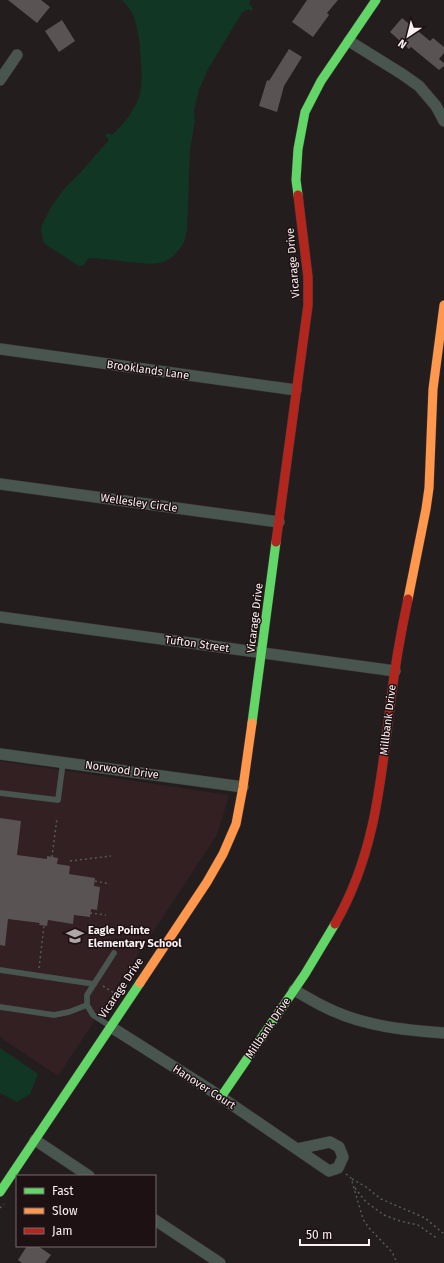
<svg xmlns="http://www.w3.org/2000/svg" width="444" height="1263" font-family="'Fira Sans',sans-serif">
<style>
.built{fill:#322022}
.water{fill:#113623}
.building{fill:#595354}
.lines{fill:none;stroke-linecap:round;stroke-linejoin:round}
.lane-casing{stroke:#3d3738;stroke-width:6}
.street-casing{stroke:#3d3738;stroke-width:12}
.fast-casing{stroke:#3d3738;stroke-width:10}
.slow-casing{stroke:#3d3738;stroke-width:10}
.jam-casing{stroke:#3d3738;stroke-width:10}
.path{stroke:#545c57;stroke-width:1.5;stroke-dasharray:2 3;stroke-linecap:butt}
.lane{stroke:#49564f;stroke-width:5.5}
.street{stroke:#49564f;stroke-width:11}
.fast{stroke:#63d668;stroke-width:9}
.slow{stroke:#ff974d;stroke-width:9}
.jam{stroke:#b3261e;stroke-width:9}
.labels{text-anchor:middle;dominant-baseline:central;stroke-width:3;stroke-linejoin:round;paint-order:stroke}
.street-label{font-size:11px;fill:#fbf1f2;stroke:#1e1113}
.poi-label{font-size:11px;font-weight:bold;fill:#fbf1f2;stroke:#1e1113;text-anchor:start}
</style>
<rect width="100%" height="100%" fill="#241d1e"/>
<polygon class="built" points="0,761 229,795 217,835 58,1076 0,1037"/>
<g class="water">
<path d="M 122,0 L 251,0 L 249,3 L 253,9 L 252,11 C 247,9 246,9 242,13 L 208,69 L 199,90 L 194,110 L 195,121 L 190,150 L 187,229 C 185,241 184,245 175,254 C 163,268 145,263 128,262 C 116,260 103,259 91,258 L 88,259 L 83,266 L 79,266 L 46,245 L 43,241 L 41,230 L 42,225 L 51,207 L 65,188 L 80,173 L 109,140 L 105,135 L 108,133 L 112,135 C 124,124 135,110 140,94 C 144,79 140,29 133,15 C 131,10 126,4 122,0 Z"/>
<polygon points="0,1048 38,1074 30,1094 17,1102 0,1093"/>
</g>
<g class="building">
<polygon points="8,0 41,0 50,7 37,23"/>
<polygon points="307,0 338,0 327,13 329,15 313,37 292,22"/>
<polygon points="402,18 430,41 433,38 444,47 444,53 439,59 444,63 444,66 439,70 411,47 409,49 390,32"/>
<polygon points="62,20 75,41 59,52 45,31"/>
<polygon points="289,49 302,57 284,86 277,112 259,106 267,80 269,81"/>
<polygon points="0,818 21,821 17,855 47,859 47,856 58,858 57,864 70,866 69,874 95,878 94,886 100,887 97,910 91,909 90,917 74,915 73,924 48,920 47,926 39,925 40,923 8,919 5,946 0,945"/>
<polygon points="27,1246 38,1246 51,1255 45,1263 22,1263 18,1260"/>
</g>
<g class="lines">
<g class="lane-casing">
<g id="lane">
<polyline points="0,793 58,800 63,762"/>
<polyline points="0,970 94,984"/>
<polyline points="0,1007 54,1015 69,1012 87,1005"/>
<polyline points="110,1026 93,1015 87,1005 87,995 114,953"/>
</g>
</g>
<g class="street-casing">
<g id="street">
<polyline points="349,41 402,74 419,86 436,106 444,121"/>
<polyline points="0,80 17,55"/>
<polyline points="0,349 296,390"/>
<polyline points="0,484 279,522"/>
<polyline points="0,617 395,671"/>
<polyline points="0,754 243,787"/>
<path d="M 294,990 C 305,996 316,1003 327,1008 C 363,1026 404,1030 444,1033"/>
<polyline points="111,1027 212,1091 329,1171 338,1168 343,1157 339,1147 330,1142 297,1149"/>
<polyline points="35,1140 89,1176"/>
<polyline points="155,1220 220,1263"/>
</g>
</g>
<g class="fast-casing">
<g id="fast">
<polyline points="298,195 296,180 298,149 305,112 321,81 376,0"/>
<polyline points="252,723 276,542"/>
<polyline points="221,1097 305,974 335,924"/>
<polyline points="0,1192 140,983"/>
</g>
</g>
<g class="slow-casing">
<g id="slow">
<polyline points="408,599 426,509 429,488 433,389 444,305"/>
<polyline points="140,983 207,882 223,854 236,824 243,787 252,723"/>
</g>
</g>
<g class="jam-casing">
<g id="jam">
<polyline points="276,542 308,305 308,277 298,195"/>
<path d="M 335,924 C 376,853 381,778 391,699 C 395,665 401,632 408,599"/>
</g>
</g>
<g class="path">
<polyline points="52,857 57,818"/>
<polyline points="70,861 111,856"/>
<polyline points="95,881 110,884"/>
<polyline points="90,913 106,915"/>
<polyline points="39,968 44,926"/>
<polyline points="103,986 117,995"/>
<polyline points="346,1174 351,1178 363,1219 369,1228 392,1252 397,1263"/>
<polyline points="352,1179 366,1187 381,1199 425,1218 444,1234"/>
<polyline points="355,1188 366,1202 384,1215 400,1221 418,1225 438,1239"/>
<polyline points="0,1208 4,1204"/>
</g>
<use href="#lane" class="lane"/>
<use href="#street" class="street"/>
<use href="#fast" class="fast"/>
<use href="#slow" class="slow"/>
<use href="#jam" class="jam"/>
</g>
<defs>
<g id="school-bare" transform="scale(1.38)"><path d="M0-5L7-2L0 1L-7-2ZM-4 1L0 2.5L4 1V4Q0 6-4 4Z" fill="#b0a7a8" stroke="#1e1113" stroke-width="2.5" paint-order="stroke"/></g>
</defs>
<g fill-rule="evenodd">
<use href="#school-bare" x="75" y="936"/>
</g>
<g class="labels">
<g class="street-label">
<text transform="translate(293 263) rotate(-95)">Vicarage Drive</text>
<text transform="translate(148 370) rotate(8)">Brooklands Lane</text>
<text transform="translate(139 503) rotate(8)">Wellesley Circle</text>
<text transform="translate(255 618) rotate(-83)">Vicarage Drive</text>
<text transform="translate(197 644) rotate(8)">Tufton Street</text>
<text transform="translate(388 720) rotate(-83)">Millbank Drive</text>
<text transform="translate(122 770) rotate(8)">Norwood Drive</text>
<text transform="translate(121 988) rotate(-56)">Vicarage Drive</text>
<text transform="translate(268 1028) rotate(-56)">Millbank Drive</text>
<text transform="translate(204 1087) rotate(33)">Hanover Court</text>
</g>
<g class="poi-label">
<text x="88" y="930">Eagle Pointe<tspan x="88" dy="13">Elementary School</tspan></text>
</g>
</g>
<rect x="16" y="1175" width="140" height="72" fill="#1e1113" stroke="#766b6c"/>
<rect x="24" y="1188" width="20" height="6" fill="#63d668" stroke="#766b6c"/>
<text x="52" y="1195" font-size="12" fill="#fbf1f2">Fast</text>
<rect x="24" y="1208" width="20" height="6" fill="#ff974d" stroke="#766b6c"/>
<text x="52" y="1215" font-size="12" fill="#fbf1f2">Slow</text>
<rect x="24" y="1228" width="20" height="6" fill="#b3261e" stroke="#766b6c"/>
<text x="52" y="1235" font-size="12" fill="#fbf1f2">Jam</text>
<g transform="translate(408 36) rotate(215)" stroke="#1e1113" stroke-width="3" paint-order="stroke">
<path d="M0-3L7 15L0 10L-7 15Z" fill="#fbf1f2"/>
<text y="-6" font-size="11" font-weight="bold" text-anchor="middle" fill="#fbf1f2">N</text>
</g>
<path d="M300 1239v6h69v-6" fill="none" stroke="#fbf1f2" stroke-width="2"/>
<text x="306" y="1239" font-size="12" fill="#fbf1f2" stroke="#1e1113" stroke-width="3" paint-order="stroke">50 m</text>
</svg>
